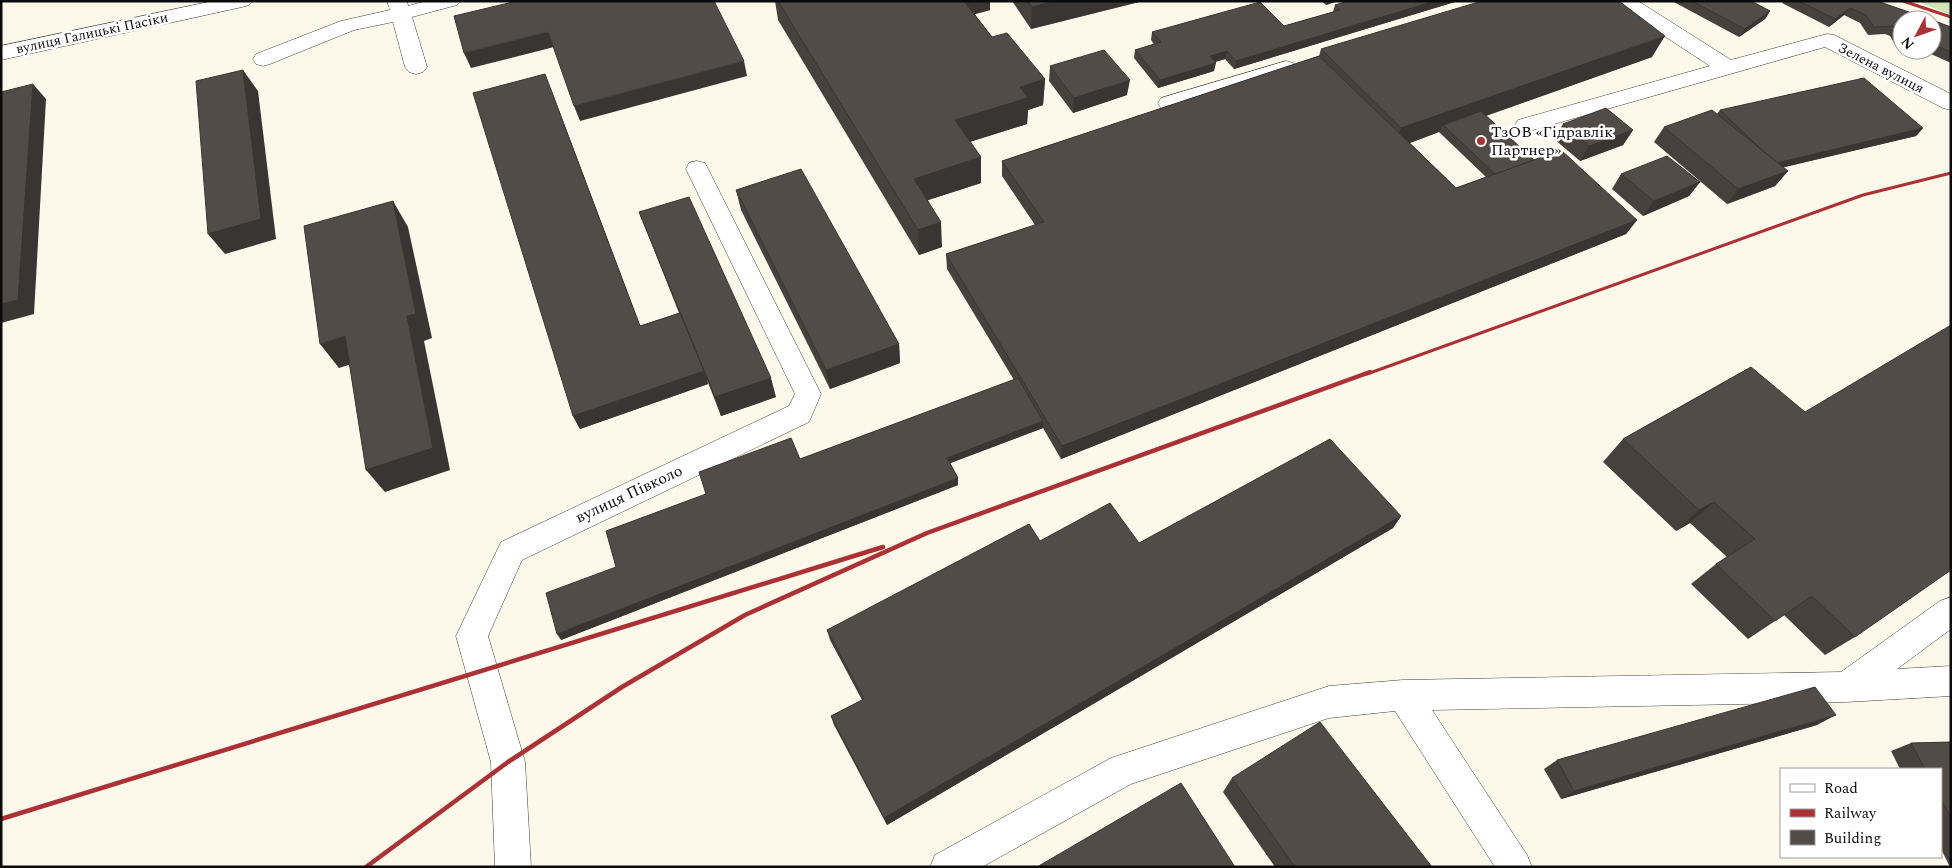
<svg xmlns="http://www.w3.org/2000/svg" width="1952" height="868" font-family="Spectral,serif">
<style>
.green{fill:#cee4b7}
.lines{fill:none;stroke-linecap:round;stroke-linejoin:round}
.minor-casing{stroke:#3d3d3d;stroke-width:1}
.minor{fill:#fff;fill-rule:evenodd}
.rail-far1{stroke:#ad3035;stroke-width:3}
.rail{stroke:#ad3035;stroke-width:4.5}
.wall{fill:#47413e;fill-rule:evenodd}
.shaded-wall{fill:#393532}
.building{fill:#524c48;stroke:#393532}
.poi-dot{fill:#ad3035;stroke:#fff;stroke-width:2}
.labels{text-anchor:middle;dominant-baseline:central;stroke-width:5;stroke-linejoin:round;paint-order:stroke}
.far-street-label{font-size:14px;fill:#0a0a0a;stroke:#fff}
.poi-label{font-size:16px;fill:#0a0a0a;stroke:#fff;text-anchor:start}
.street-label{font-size:16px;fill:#0a0a0a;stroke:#fff}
</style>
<rect width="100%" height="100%" fill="#fdf9ea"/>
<polygon class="green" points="1916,1 1951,1 1951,15"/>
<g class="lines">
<g class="minor-casing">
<g id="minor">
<polygon points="213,1 252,1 249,5 242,7 1,60 1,46"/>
<polygon points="387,1 407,1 408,6 426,1 460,1 457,5 412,17 427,67 423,72 416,74 409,72 405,67 393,22 354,30 270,64 263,66 256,64 253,59 256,54 341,21 390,10"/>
<polygon points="1614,1 1638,1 1731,60 1827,34 1834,35 1951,94 1951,110 1943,108 1825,47 1526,132 1518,130 1515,125 1518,120 1710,66 1617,5"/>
<polygon points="1286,61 1293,63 1297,68 1293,73 1169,110 1161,108 1158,103 1161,98"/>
<polygon points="697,161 705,163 708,169 821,394 809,422 522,560 488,636 525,762 531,867 495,867 491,762 456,636 501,542 789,406 795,394 686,169 689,163"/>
<polygon points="1951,597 1951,629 1897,669 1951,666 1951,696 1846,702 1432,710 1527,855 1532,867 1495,867 1395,711 1329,718 1131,784 982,867 930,867 935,855 1111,758 1329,686 1403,680 1841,672 1940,601"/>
</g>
</g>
<use href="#minor" class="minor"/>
<g class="rail-far1">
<polyline points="1903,1 1951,17"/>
<polyline points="1367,374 1863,195 1951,173"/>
</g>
<g class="rail">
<polyline points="1,819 883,547"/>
<polyline points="366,867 508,762 622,687 745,615 927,533 1370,372"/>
</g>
</g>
<g class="wall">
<polygon points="775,1 990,1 990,10 974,14 992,37 1045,79 1043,105 1028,110 1027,124 970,142 981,157 981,183 928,200 942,247 919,255 778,20"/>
<polygon points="1012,1 1143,1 1031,29"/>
<polygon points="1322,1 1338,1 1326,5"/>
<polygon points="1458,1 1234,69 1225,59 1215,62 1214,71 1158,88 1134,58 1135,50 1154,44 1151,40 1152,32 1284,26 1333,12 1335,5"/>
<polygon points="1672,1 1751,1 1770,11 1765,19 1739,37"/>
<polygon points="1783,1 1877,1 1902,20 1902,48 1897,48 1890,36 1885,34 1868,35 1860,23 1844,15 1829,27 1782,3"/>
<polygon points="1932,20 1951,27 1951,63 1922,50 1932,50"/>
<path d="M 1321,49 L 1652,57 L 1486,116 L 1534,160 L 1637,220 L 1626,234 L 1061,459 L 1043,428 L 950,463 L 958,478 L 958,485 L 561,640 L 616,567 L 706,494 L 1014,380 L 947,269 L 946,254 L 1035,225 L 1002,176 L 1002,161 L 1319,56 ZM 1439,132 L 1486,177 L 1456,188 L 1410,143 Z"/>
<polygon points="1050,66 1127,95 1073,113 1049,81"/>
<polygon points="551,89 640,326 679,313 647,232 639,212 776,397 721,416 707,380 708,384 580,429 573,416"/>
<polygon points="1720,110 1923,128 1916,136 1783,167 1788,171 1775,186 1727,204 1654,142 1664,127 1717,114"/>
<polygon points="1563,124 1633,130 1623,145 1580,161 1554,139"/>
<polygon points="1621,174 1700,182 1689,196 1643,216 1612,189"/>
<polygon points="736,190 899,344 900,363 830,389 741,210"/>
<polygon points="1751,367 1855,637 1825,655 1784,615 1748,639 1691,584 1716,564 1727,557 1690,523 1676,531 1603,462 1623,439"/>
<polygon points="1401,516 1393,528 887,825 834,725 831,716 862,700 830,640 827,630 1040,541 1139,543"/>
<polygon points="1817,725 1561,799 1544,769 1557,760"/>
<polygon points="1951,742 1951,867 1950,867 1941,849 1941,769 1900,769 1891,751 1911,743"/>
<polygon points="1232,778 1432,867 1275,867 1223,792"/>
</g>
<g class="shaded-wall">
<polygon points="958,1 990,1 990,10 958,19"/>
<polygon points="1057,1 1143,1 1031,29 1032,7"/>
<polygon points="1327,1 1338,1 1326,5"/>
<polygon points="1435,1 1458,1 1234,69 1236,61"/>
<polygon points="1850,8 1844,15 1829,27 1835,19"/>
<polygon points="1770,11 1765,19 1739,37 1745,29"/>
<polygon points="548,32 554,47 471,68 464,53"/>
<polygon points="1665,36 1652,57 1448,129 1443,125 1439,132 1393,149 1401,128"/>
<polygon points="1227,51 1225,59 1208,64 1210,56"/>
<polygon points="744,61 747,76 580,121 574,106"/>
<polygon points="1216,63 1214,71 1158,88 1160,80"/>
<polygon points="243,70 258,91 276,239 225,254 208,234"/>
<polygon points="1045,79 1043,105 1028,110 1027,124 956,146 955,120 1020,87"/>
<polygon points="1130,80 1127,95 1073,113 1074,98"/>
<polygon points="33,84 46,99 34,314 1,323 1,304"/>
<polygon points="1923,128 1916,136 1769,171 1775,163"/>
<polygon points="1633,130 1623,145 1580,161 1589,146"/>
<polygon points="981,157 981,183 916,204 914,179"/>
<polygon points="1788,171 1775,186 1727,204 1738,189"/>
<polygon points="1700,182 1689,196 1643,216 1654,201"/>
<polygon points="393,201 408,227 432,338 424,341 450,470 385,492 366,470"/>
<polygon points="1637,220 1626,234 1061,459 1062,446"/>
<polygon points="941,222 942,247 919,255 918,230"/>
<polygon points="345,336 364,360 339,368 320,344"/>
<polygon points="899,344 900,363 830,389 826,370"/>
<polygon points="704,371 708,384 580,429 573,416"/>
<polygon points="771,378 776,397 721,416 715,397"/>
<polygon points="1043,421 1043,428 948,464 947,458"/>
<polygon points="958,478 958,485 561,640 557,634"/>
<polygon points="1714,502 1690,523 1676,531 1699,510"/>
<polygon points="1401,516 1393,528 887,825 884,818"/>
<polygon points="1836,715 1817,725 1561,799 1574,791"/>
</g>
<g class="building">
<polygon points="517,1 714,1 744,61 574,106 548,32 464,53 454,16"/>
<polygon points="778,1 964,1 992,37 1007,33 1045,79 1020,87 1028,98 955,120 981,157 914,179 941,222 918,230"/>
<polygon points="1028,1 1057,1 1032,7"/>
<polygon points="1348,1 1435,1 1236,61 1227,51 1210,56 1216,63 1160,80 1135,50 1161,42 1152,32 1260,2 1284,26 1340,10 1335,5"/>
<polygon points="1482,1 1619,1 1665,36 1401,128 1321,49"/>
<polygon points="1692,1 1751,1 1770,11 1745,29"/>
<polygon points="1799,1 1877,1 1932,20 1902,20 1902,38 1896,28 1892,26 1874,27 1866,15 1850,8 1835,19"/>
<polygon points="1932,20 1951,27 1951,52 1932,44"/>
<polygon points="1104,50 1130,80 1074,98 1050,66"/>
<polygon points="1319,56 1456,188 1561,150 1637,220 1062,446 946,254 1044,222 1002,161"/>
<polygon points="243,70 261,219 208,234 196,81"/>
<polygon points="545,74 640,326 680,313 704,371 573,416 473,93"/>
<polygon points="1864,78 1923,128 1777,163 1762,150 1720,110"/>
<polygon points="33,84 18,300 1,304 1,92"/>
<polygon points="1606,108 1633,130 1589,146 1563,124"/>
<polygon points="1712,110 1788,171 1738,189 1664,127"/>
<polygon points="1481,111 1534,160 1495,174 1443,125"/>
<polygon points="1667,156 1700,182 1654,201 1621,174"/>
<polygon points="801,169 899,344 826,370 736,190"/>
<polygon points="689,197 771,378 715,397 639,212"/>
<polygon points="393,201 416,314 407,316 433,448 366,470 345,336 320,344 304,226"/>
<polygon points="1951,325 1951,570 1855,637 1812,596 1775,621 1716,564 1755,539 1714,502 1699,510 1623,439 1751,367 1805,412"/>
<polygon points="1018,378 1043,421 947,458 958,478 557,634 546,593 616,567 606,531 706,494 699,472 791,438 800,459"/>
<polygon points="1330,439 1401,516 884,818 831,716 864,699 827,630 1029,524 1040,541 1110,503 1139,543"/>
<polygon points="1815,687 1836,715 1574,791 1557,760"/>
<polygon points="1320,722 1432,867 1295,867 1232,778"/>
<polygon points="1951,742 1951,818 1941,799 1941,769 1925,769 1911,743"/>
<polygon points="1181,783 1235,867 1037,867"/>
</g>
<circle class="poi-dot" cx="1481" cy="141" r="5"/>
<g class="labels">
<g class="far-street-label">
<text transform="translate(92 33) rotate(-12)">вулиця Галицькі Пасіки</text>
<text transform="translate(1881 68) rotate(27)">Зелена вулиця</text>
</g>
<g class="poi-label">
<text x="1491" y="132">ТзОВ «Гідравлік<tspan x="1491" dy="18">Партнер»</tspan></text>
</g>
<g class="street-label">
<text transform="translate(629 494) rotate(-25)">вулиця Півколо</text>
</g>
</g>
<rect width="1952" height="868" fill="none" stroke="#0a0a0a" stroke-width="5"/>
<rect x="1780" y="768" width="162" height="90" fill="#ffffff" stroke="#9d9d9d"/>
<rect x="1790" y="784" width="25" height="8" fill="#ffffff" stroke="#9d9d9d"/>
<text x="1824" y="793" font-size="15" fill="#0a0a0a">Road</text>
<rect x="1790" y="809" width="25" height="8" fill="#ad3035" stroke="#9d9d9d"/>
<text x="1824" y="818" font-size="15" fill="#0a0a0a">Railway</text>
<rect x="1790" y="830" width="25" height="15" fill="#524c48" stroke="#9d9d9d"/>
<text x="1824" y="843" font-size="15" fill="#0a0a0a">Building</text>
<g transform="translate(1917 35) rotate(229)"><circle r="24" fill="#ffffff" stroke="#9d9d9d"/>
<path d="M0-4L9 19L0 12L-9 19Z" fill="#ad3035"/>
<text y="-8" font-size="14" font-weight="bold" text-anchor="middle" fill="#0a0a0a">N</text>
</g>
</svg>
